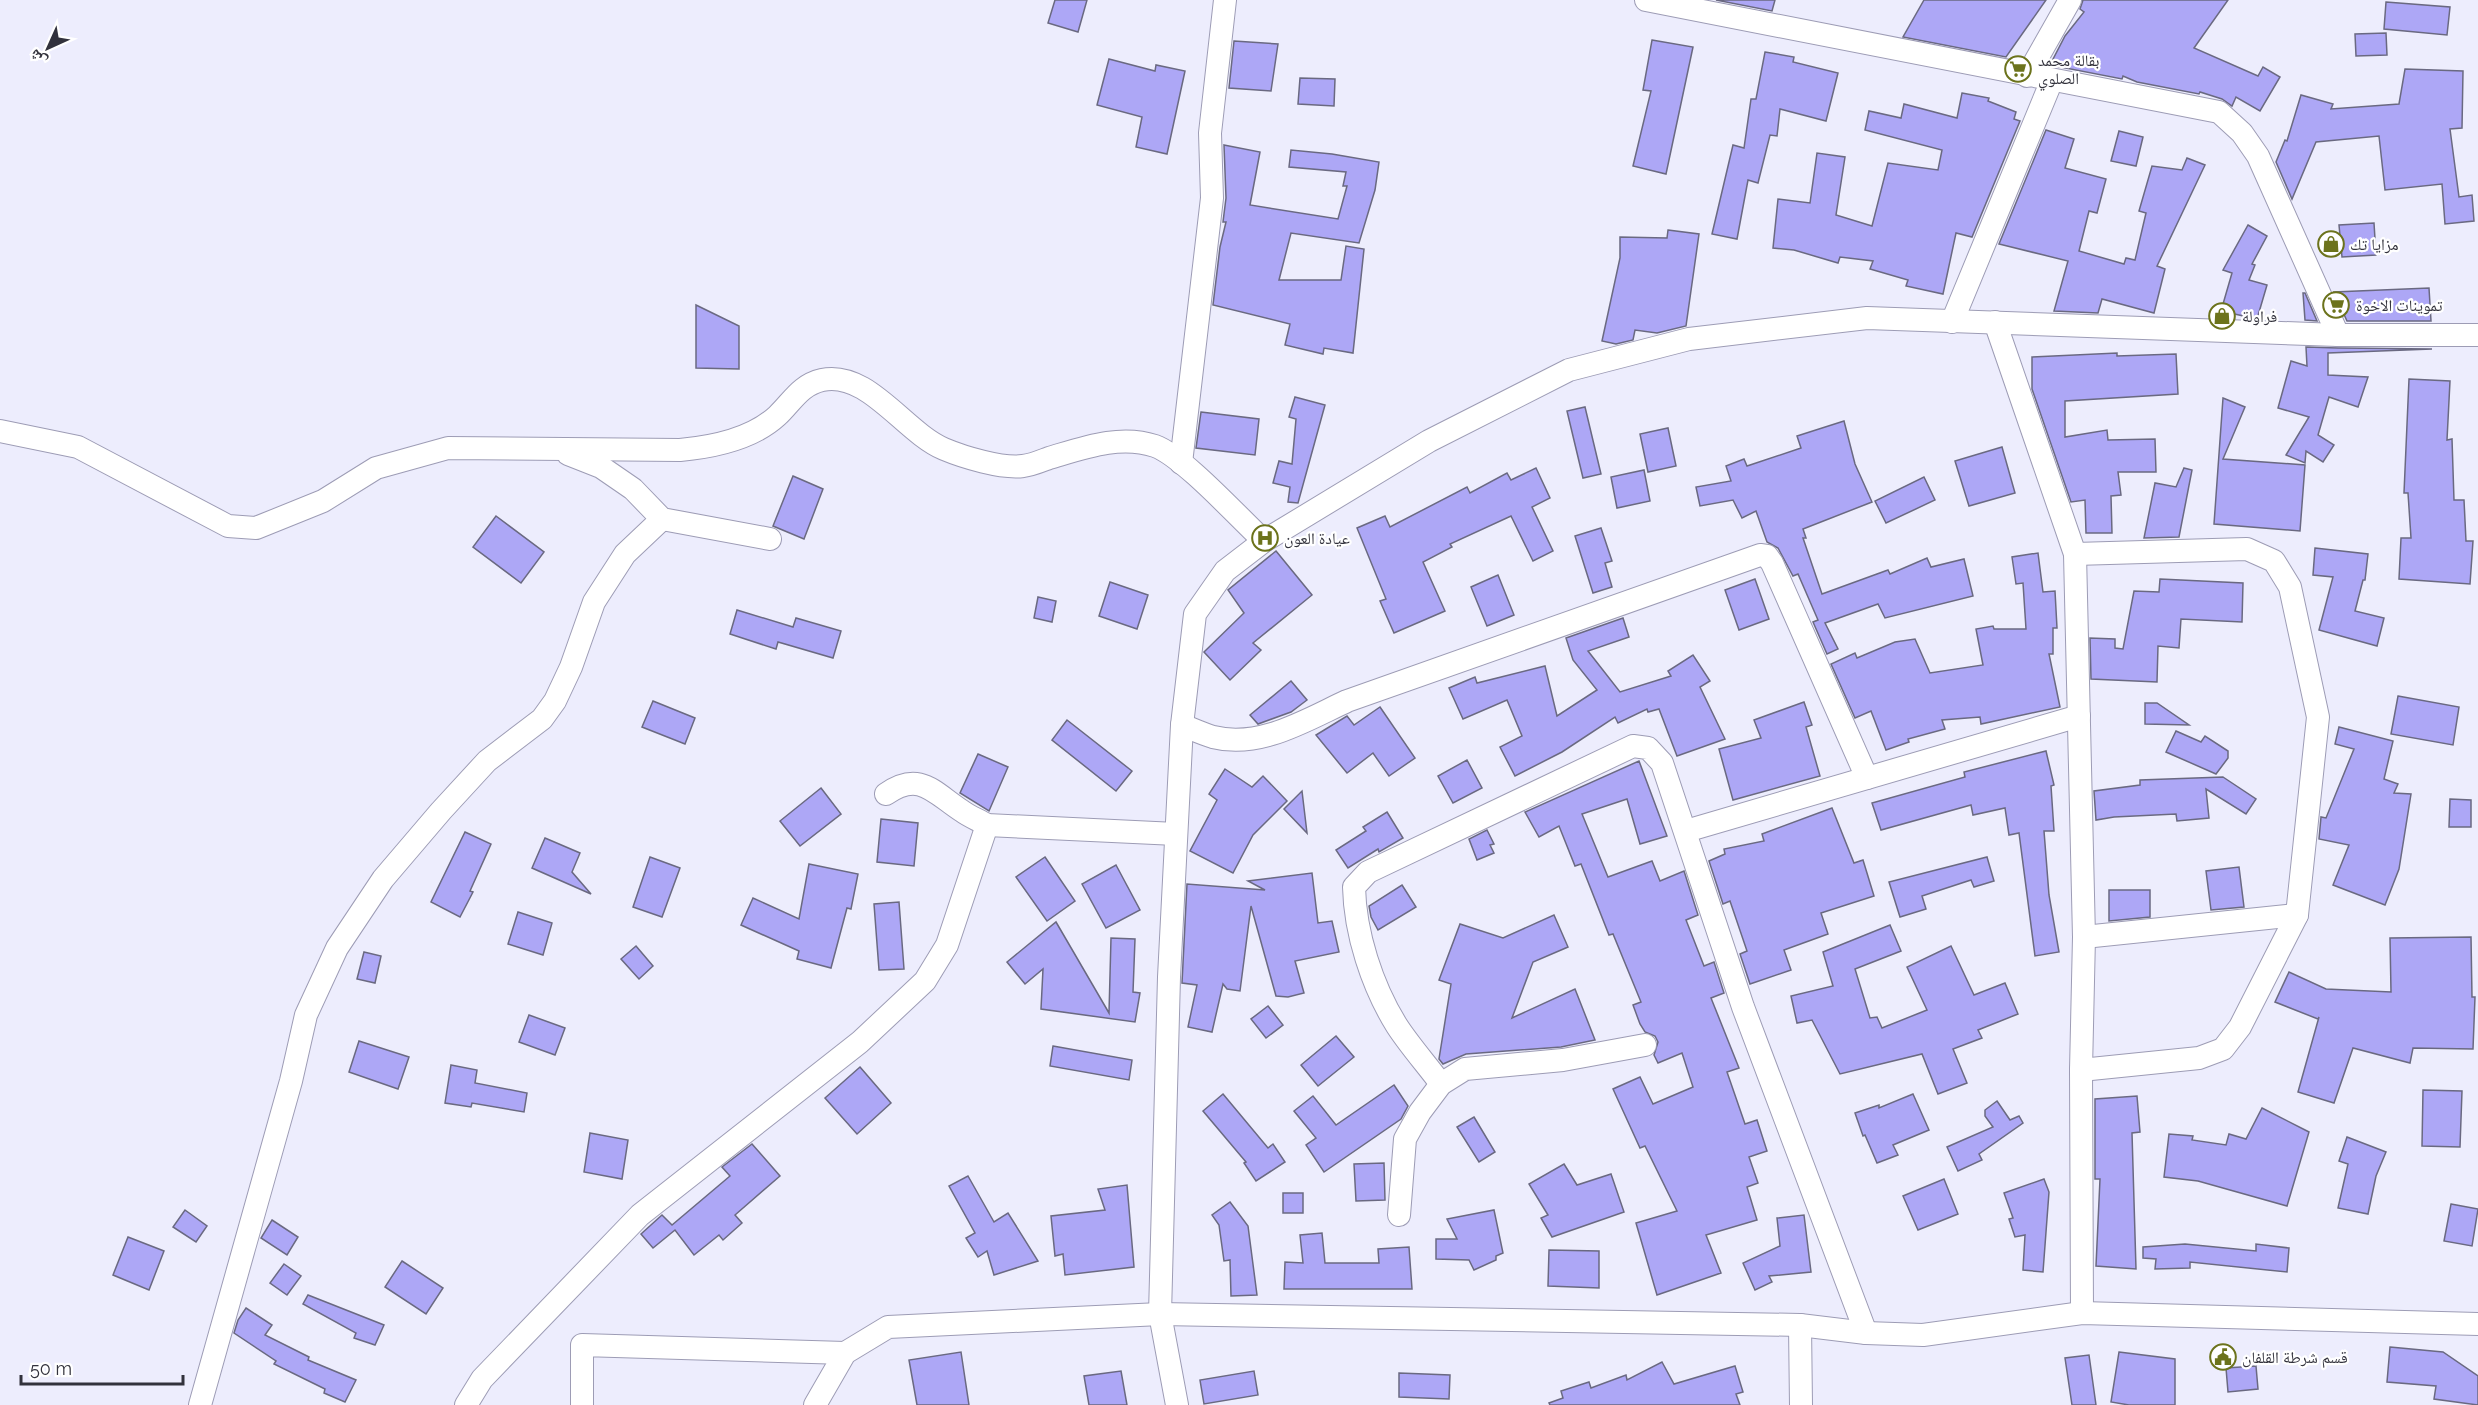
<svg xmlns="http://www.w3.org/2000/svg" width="2478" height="1405" font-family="Raleway,'Noto Naskh Arabic',sans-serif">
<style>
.building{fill:#ada7f6;stroke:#6a6981;stroke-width:1.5}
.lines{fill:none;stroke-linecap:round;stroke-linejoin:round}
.minor-casing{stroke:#9d9cb5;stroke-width:24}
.minor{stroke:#fff;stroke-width:22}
.labels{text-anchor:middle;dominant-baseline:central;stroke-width:4.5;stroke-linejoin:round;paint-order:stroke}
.poi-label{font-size:16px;fill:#32323c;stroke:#fff;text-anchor:start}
</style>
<rect width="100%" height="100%" fill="#ededfd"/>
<g class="building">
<polygon points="1055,0 1087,0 1078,32 1048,23"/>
<polygon points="1716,0 1775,0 1772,11"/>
<polygon points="1924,0 2046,0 2006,57 1903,37"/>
<polygon points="2083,0 2228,0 2194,48 2258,76 2263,67 2280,77 2260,111 2236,97 2232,106 2222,99 2200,92 2199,94 2137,82 2123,76 2122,79 2050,65 2065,36 2084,12 2080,9"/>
<polygon points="2386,2 2450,7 2447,35 2384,29"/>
<polygon points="2386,33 2387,55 2356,56 2355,34"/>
<polygon points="1652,40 1693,47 1666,174 1633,166 1651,91 1643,90"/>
<polygon points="1234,41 1278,44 1271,91 1229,88"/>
<polygon points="1765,52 1794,57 1793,62 1838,73 1826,121 1780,109 1777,136 1770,135 1758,183 1748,180 1737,239 1712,234 1733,145 1744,148 1751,99 1756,99"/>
<polygon points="1109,59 1155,71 1156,65 1185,71 1167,154 1136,147 1142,117 1097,105"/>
<polygon points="2405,69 2463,71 2462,128 2450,129 2459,197 2472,195 2474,221 2445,224 2442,184 2385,190 2379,136 2316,142 2292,199 2276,162 2285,140 2287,141 2301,95 2333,104 2331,109 2399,104"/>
<polygon points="1300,78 1335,79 1334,106 1298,104"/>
<polygon points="1962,93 1989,98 1988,101 2016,112 2014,119 2020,121 1972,237 1956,233 1943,294 1906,286 1908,280 1870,269 1873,261 1840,257 1838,263 1794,250 1773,248 1778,199 1810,203 1817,153 1845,157 1836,215 1872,226 1888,163 1938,170 1942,150 1865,130 1869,111 1901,118 1904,104 1957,118"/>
<polygon points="2046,130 2074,139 2065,168 2106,179 2097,213 2089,211 2079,251 2124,264 2126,258 2135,260 2146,213 2139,211 2152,166 2182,170 2187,158 2205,165 2157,266 2165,269 2154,313 2102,299 2098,313 2054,311 2068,261 1999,244"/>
<polygon points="2119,131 2143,137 2136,166 2111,161"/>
<polygon points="1224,145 1260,152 1250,205 1338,219 1347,186 1343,186 1346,172 1289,167 1291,150 1332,154 1379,162 1375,190 1359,243 1291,233 1279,280 1341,280 1346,246 1364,249 1353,353 1324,348 1323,354 1285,345 1290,324 1213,305 1220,247 1226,222 1223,222 1226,198"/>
<polygon points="2374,223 2376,255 2342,257 2339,225"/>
<polygon points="2248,225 2267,236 2252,264 2255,265 2249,280 2267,285 2257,319 2221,311 2232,273 2223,270"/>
<polygon points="1668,230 1699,234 1686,326 1657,333 1635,330 1633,340 1616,344 1602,341 1620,258 1620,237 1667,238"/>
<polygon points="2429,288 2431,321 2347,321 2334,292"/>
<polygon points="2303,293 2305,293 2317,321 2305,320"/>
<polygon points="696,305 739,326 739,369 696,368"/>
<polygon points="2306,347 2338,348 2432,349 2328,353 2328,375 2368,377 2358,407 2329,397 2318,435 2334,445 2323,462 2306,451 2305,463 2286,455 2309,417 2278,408 2291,361 2307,366"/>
<polygon points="2117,353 2117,356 2176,354 2178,394 2065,401 2065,437 2107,430 2108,440 2155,439 2156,472 2118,472 2121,495 2111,496 2112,533 2086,533 2085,500 2071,502 2032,389 2032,357"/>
<polygon points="2409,379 2450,381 2447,440 2452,439 2454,500 2464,500 2466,541 2473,541 2470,584 2399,579 2401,538 2411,538 2408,493 2404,493"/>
<polygon points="1295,397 1325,405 1298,503 1288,502 1290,487 1273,483 1279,461 1292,464 1296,419 1289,417"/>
<polygon points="2223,398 2245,407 2223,459 2305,465 2300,531 2214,524"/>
<polygon points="1585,407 1601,474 1583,478 1567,411"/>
<polygon points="1201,412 1259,419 1255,455 1196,448"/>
<polygon points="1844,421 1855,464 1872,502 1803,529 1806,538 1803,538 1822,594 1888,570 1890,574 1927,558 1931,567 1964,559 1973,596 1885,618 1878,604 1825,623 1838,649 1827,654 1813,622 1818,620 1798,574 1793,576 1778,548 1767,542 1756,511 1742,518 1733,500 1700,506 1696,487 1731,481 1726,466 1744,459 1747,466 1801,448 1797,436"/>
<polygon points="1668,428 1676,466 1648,472 1640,434"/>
<polygon points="2002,447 2015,493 1969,506 1955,461"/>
<polygon points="1536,468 1550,498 1532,507 1553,551 1533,561 1511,516 1450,544 1452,547 1423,562 1445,611 1394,633 1380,601 1386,599 1357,528 1385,516 1390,527 1467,487 1470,493 1507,473 1511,480"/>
<polygon points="2184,468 2192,470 2179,537 2144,538 2155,483 2176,487"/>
<polygon points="1644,470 1650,501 1617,508 1611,477"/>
<polygon points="793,476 823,489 804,539 773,526"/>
<polygon points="1924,477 1935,500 1886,523 1875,501"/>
<polygon points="496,516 544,552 521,583 473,547"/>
<polygon points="1601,528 1612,561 1605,563 1612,587 1593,593 1575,536"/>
<polygon points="2315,548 2368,554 2365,580 2363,580 2355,611 2384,618 2377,646 2319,630 2333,577 2313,575"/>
<polygon points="1276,551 1312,595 1253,643 1261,650 1230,680 1204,652 1244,613 1228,590"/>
<polygon points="2038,553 2043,592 2055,591 2057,628 2053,628 2053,654 2049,654 2060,707 1981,724 1980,717 1942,720 1945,729 1908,739 1909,742 1886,750 1871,711 1855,718 1831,664 1855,653 1857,658 1895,642 1915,639 1930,673 1983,665 1976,629 1993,626 1994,629 2026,629 2023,583 2016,584 2012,557"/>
<polygon points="1498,575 1514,615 1487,626 1471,587"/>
<polygon points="1755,579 1769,619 1739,630 1725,590"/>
<polygon points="2160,579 2243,583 2242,622 2181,619 2179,648 2158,646 2157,682 2091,679 2090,638 2115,639 2115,648 2123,649 2134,591 2159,592"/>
<polygon points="1110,582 1148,595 1137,629 1099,616"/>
<polygon points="1038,597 1056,601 1052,622 1034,618"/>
<polygon points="737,610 793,627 796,618 841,631 833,658 778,642 776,649 730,634"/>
<polygon points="1623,618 1629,637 1588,651 1620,692 1671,676 1668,671 1693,655 1710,681 1700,687 1725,739 1677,756 1659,709 1648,712 1647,709 1618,723 1615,717 1562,752 1515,776 1500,747 1522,736 1507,700 1463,719 1449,688 1475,677 1477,683 1545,666 1557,716 1597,690 1573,660 1566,638"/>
<polygon points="1291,681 1307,700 1291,712 1258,724 1250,715"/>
<polygon points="2398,696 2459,707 2453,745 2391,734"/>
<polygon points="653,701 695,718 685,744 642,727"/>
<polygon points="1804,702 1812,725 1806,727 1820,776 1733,800 1719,749 1761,738 1754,720"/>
<polygon points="2145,703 2157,703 2189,725 2145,724"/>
<polygon points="1380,707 1415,758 1389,776 1373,753 1347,773 1316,735 1347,716 1354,725"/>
<polygon points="1067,720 1132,771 1116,791 1052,740"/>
<polygon points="2339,727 2393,741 2384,779 2398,784 2394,793 2411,794 2399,869 2385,905 2333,885 2349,845 2319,839 2321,817 2326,818 2354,749 2335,744"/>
<polygon points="2176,731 2201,742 2205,736 2228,751 2228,758 2216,774 2166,752"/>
<polygon points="2046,751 2054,785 2051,786 2054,831 2044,831 2049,895 2059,952 2035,956 2019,833 2009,835 2005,808 1973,815 1971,805 1881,830 1872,803 1965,777 1964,772"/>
<polygon points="978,754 1008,767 989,811 960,793"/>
<polygon points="1467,760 1482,788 1453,803 1438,776"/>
<polygon points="1639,761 1667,836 1640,844 1627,799 1582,814 1608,877 1652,861 1660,881 1684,871 1698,915 1686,920 1704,966 1714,962 1724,993 1711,998 1739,1068 1727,1072 1745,1124 1757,1120 1767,1151 1749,1157 1758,1183 1747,1187 1757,1220 1706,1235 1721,1273 1657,1295 1636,1223 1677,1211 1645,1146 1640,1148 1613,1089 1640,1077 1653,1104 1693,1087 1682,1053 1658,1063 1654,1055 1658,1042 1655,1036 1645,1032 1640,1024 1633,1005 1641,1002 1613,934 1609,935 1581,864 1575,866 1559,826 1539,837 1525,812"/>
<polygon points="1225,769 1252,787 1263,776 1287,801 1253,835 1233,873 1190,851 1217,800 1209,794"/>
<polygon points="2223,777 2256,799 2246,814 2206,789 2209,818 2177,821 2176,814 2114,817 2096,820 2094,791 2140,785 2140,780"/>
<polygon points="821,788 841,814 800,846 780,821"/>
<polygon points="1302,791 1307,833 1284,809"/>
<polygon points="2450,799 2471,800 2471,827 2449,827"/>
<polygon points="1832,808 1854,863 1863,860 1874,896 1821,913 1828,934 1784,950 1791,970 1750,984 1740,954 1747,951 1730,901 1723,904 1709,861 1725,854 1724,849 1764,841 1762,834"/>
<polygon points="1387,812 1403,838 1379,852 1378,849 1348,868 1336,850 1366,831 1363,827"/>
<polygon points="881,819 918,823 914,866 877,862"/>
<polygon points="1487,830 1494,844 1490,845 1494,853 1477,860 1469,839"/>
<polygon points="465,832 491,844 470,891 473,892 460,917 431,902"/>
<polygon points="545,838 580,853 572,872 591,894 532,868"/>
<polygon points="650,857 680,868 662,917 633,907"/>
<polygon points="1045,857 1075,901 1047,921 1016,877"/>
<polygon points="1987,857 1994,881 1974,887 1971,880 1922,896 1926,909 1900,917 1889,882"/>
<polygon points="809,864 858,874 851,909 847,908 831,968 797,959 799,951 741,925 753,898 799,919"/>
<polygon points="1116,865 1140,910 1106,928 1082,884"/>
<polygon points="2239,867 2244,907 2211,910 2206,871"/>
<polygon points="1312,873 1318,923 1332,921 1339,952 1295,961 1304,993 1288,997 1276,996 1251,906 1240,991 1227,989 1223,984 1212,1032 1188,1027 1197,985 1182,983 1187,884 1265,890 1248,881"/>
<polygon points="1402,885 1416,907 1378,930 1371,917 1369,906"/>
<polygon points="2109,890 2150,890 2150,917 2109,921"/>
<polygon points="899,902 904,969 879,970 874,904"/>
<polygon points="518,912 552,923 543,955 508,944"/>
<polygon points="1554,915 1568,947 1533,962 1512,1018 1575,989 1595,1040 1561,1047 1466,1054 1443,1064 1439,1059 1451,984 1439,980 1460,924 1503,938"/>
<polygon points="1056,922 1109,1013 1111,938 1135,939 1133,992 1140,993 1135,1022 1041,1009 1043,969 1025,984 1007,962"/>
<polygon points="1890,925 1901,951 1855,969 1870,1018 1877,1017 1882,1028 1927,1010 1907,967 1951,946 1974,995 2005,983 2018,1014 1978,1030 1982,1038 1953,1049 1967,1083 1938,1094 1922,1054 1840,1074 1812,1020 1797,1023 1791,996 1833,986 1823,952"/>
<polygon points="2471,937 2472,997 2475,997 2473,1049 2413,1048 2410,1063 2353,1048 2334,1103 2298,1092 2319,1017 2318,1019 2275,1002 2289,972 2326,989 2391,992 2390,938"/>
<polygon points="636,946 653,966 639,979 621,959"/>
<polygon points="364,952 381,956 375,983 357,979"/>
<polygon points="1268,1006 1283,1025 1266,1038 1251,1019"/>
<polygon points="529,1015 565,1028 555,1055 519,1042"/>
<polygon points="1336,1036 1354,1057 1318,1086 1301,1065"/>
<polygon points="359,1041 409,1057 398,1089 349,1072"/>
<polygon points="1053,1046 1132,1060 1129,1080 1050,1066"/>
<polygon points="451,1065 477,1070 475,1083 527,1093 524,1112 472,1103 471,1107 445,1103"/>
<polygon points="860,1067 891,1103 857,1134 825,1098"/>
<polygon points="1394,1085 1408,1106 1401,1119 1324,1172 1306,1145 1316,1138 1294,1111 1313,1096 1336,1125"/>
<polygon points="2423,1090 2462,1091 2460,1147 2422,1146"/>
<polygon points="1223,1094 1268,1148 1273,1144 1285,1162 1256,1181 1244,1163 1246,1162 1203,1111"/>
<polygon points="1913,1094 1929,1130 1893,1145 1898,1155 1877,1163 1865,1135 1863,1136 1855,1113 1879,1105 1879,1108"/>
<polygon points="2137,1096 2140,1132 2132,1133 2136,1269 2096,1266 2100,1179 2095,1179 2095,1099"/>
<polygon points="1997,1101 2010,1120 2019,1116 2023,1123 1979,1154 1982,1160 1958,1171 1947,1147 1993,1127 1985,1116 1985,1110"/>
<polygon points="2262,1108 2309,1132 2287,1206 2198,1181 2164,1177 2169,1134 2193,1136 2192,1140 2226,1145 2229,1134 2246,1139"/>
<polygon points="1474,1117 1495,1152 1479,1162 1457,1127"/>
<polygon points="590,1133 628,1140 622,1179 584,1172"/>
<polygon points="2347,1137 2386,1152 2376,1176 2368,1214 2338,1208 2348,1164 2339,1161"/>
<polygon points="752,1144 780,1176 735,1215 742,1223 723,1240 719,1235 694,1255 675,1230 653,1248 641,1234 662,1215 672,1225 730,1176 722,1167"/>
<polygon points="1384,1163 1385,1200 1356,1201 1354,1164"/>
<polygon points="1564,1164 1577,1185 1611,1174 1624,1212 1552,1237 1541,1218 1548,1215 1529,1184"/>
<polygon points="968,1176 994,1222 1008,1213 1038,1261 994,1275 987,1251 978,1257 966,1238 975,1233 949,1186"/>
<polygon points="1944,1179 1958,1214 1918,1230 1903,1196"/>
<polygon points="2044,1179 2049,1192 2043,1272 2023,1270 2025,1235 2015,1237 2009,1219 2013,1218 2004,1193"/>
<polygon points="1127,1185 1134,1267 1065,1275 1063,1254 1055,1256 1051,1216 1105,1210 1098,1189"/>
<rect x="1283" y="1193" width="20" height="20"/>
<polygon points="1230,1202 1248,1226 1257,1295 1231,1296 1230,1260 1224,1261 1219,1225 1212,1215"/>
<polygon points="2451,1204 2478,1209 2472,1246 2444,1241"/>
<polygon points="185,1210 207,1226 196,1242 173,1227"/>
<polygon points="1494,1210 1503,1253 1496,1256 1496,1260 1474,1270 1469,1260 1436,1259 1436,1239 1457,1239 1447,1219"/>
<polygon points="1804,1215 1811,1272 1769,1276 1772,1282 1755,1290 1743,1263 1780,1246 1777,1218"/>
<polygon points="272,1220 298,1237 287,1255 261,1238"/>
<polygon points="1322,1233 1325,1263 1379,1263 1378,1249 1409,1247 1412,1289 1284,1289 1285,1262 1303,1263 1300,1235"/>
<polygon points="128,1237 164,1251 149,1290 113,1275"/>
<polygon points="2185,1244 2256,1251 2256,1244 2289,1248 2287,1272 2190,1262 2190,1268 2155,1269 2156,1259 2143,1258 2143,1247"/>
<polygon points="1549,1250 1599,1251 1599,1288 1548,1286"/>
<polygon points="402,1261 443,1288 426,1314 385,1287"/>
<polygon points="284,1264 301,1276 287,1295 270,1283"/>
<polygon points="308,1295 384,1325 375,1345 354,1338 356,1333 303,1304"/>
<polygon points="246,1308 272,1325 265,1335 309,1357 308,1360 356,1380 345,1402 324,1393 325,1389 274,1364 276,1361 234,1333 238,1320"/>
<polygon points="2390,1347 2443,1352 2478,1376 2478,1405 2434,1399 2436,1386 2387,1382"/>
<polygon points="961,1352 969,1405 917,1405 909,1360"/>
<polygon points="2119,1352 2175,1359 2175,1405 2129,1405 2111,1402"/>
<polygon points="2089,1355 2096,1405 2072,1405 2065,1358"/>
<polygon points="1662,1362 1674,1384 1735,1366 1743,1392 1736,1394 1740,1405 1550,1405 1549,1403 1563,1398 1561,1391 1589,1382 1591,1388 1626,1375 1627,1380"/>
<polygon points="2256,1366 2258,1389 2228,1392 2226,1368"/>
<polygon points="1121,1371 1127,1405 1089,1405 1084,1376"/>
<polygon points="1254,1371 1258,1395 1204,1404 1200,1380"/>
<polygon points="1399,1373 1450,1375 1449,1399 1399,1397"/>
</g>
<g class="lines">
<g class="minor-casing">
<g id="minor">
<polyline points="1646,0 2219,112 2242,133 2258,156 2338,335"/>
<polyline points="2027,76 2070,0"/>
<polyline points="1952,322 2052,80"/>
<polyline points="1995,322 2075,554 2084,937 2081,1070 2082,1313"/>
<path d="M 0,431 L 78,447 L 228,526 L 256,528 L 323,501 L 376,468 L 448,448 L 680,450 C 713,447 752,439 777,416 C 792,402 800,385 822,380 C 868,370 904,432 944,449 C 963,457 1002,469 1023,466 C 1032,465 1041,461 1049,458 C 1083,448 1120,434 1155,446 C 1183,456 1240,519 1264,541"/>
<polyline points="568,454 601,467 633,489 662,519 770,539"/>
<polyline points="1181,463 1212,198 1210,133 1225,0"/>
<polyline points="2075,554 2247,549 2274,561 2290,587 2318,717 2297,915 2240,1027 2223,1049 2199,1058 2081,1070"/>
<path d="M 1182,725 C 1192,729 1203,734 1213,737 C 1260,749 1306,720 1347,701 L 1760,555 L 1767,556 L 1772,563 L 1867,778"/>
<path d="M 886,794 C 920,770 934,793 962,811 C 970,817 979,820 987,825 L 1176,834"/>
<polyline points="1686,831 2079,716"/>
<polyline points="2084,937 2297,915"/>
<path d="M 1441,1084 C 1427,1065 1410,1046 1397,1026 C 1372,986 1355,933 1354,887 L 1368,872 L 1633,746 L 1648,748 L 1662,763 L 1743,1007 L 1866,1333"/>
<polyline points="1399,1215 1405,1139 1420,1112 1441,1084 1465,1069 1563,1060 1645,1045"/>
<polyline points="1800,1325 1801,1405"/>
<polyline points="200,1405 291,1081 306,1015 337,948 383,879 441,811 487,761 542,719 555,701 571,667 594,602 625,554 662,519"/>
<polyline points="466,1405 482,1379 640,1215 860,1042 925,981 947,945 987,825"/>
<polyline points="582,1405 582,1345 845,1353"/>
<polyline points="815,1405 845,1353 888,1327 1160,1314 1800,1325 1866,1333 1923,1335 2082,1313 2478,1324"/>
<polyline points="1177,1405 1160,1314 1169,977 1182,725 1195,614 1225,571 1264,541 1429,441 1569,370 1689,339 1867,318 2338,335 2478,335"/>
</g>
</g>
<use href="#minor" class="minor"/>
</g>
<defs>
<g id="supermarket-ring" transform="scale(1.35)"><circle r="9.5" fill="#fff" stroke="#6c731c" stroke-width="1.5"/><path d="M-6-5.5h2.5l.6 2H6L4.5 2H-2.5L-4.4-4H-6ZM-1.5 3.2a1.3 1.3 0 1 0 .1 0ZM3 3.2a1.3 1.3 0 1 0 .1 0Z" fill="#6c731c"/></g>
<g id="shop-ring" transform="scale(1.35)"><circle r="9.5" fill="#fff" stroke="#6c731c" stroke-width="1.5"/><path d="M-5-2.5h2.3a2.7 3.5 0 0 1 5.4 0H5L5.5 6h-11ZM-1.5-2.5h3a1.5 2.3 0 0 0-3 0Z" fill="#6c731c"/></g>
<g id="hospital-ring" transform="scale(1.35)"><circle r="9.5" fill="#fff" stroke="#6c731c" stroke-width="1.5"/><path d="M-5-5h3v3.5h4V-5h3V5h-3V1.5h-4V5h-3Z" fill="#6c731c"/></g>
<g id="civic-ring" transform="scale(1.35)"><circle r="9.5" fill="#fff" stroke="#6c731c" stroke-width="1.5"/><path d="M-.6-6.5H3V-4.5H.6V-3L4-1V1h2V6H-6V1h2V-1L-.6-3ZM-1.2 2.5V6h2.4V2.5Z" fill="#6c731c"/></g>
</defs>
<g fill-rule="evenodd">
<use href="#supermarket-ring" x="2018" y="69"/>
<use href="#shop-ring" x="2331" y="244"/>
<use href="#supermarket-ring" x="2336" y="305"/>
<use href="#shop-ring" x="2222" y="316"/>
<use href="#hospital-ring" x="1265" y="538"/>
<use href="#civic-ring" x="2223" y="1357"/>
</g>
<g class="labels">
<g class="poi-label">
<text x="2038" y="60">بقالة محمد<tspan x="2038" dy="18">الصلوي</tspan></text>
<text x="2350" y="244">مزايا تك</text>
<text x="2356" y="305">تموينات الاخوة</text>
<text x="2242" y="316">فراولة</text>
<text x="1284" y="538">عيادة العون</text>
<text x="2242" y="1357">قسم شرطة القلفان</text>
</g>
</g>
<g transform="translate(48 48) rotate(225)" stroke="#ffffff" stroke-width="4.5" paint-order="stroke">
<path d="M0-4.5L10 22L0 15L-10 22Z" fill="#32323c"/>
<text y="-9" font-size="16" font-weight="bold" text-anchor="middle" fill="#32323c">ش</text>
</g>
<path d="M21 1375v9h162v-9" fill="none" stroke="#32323c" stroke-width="3"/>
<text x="30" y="1375" font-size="18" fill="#32323c" stroke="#ffffff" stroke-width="4.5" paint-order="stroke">50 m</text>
</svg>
